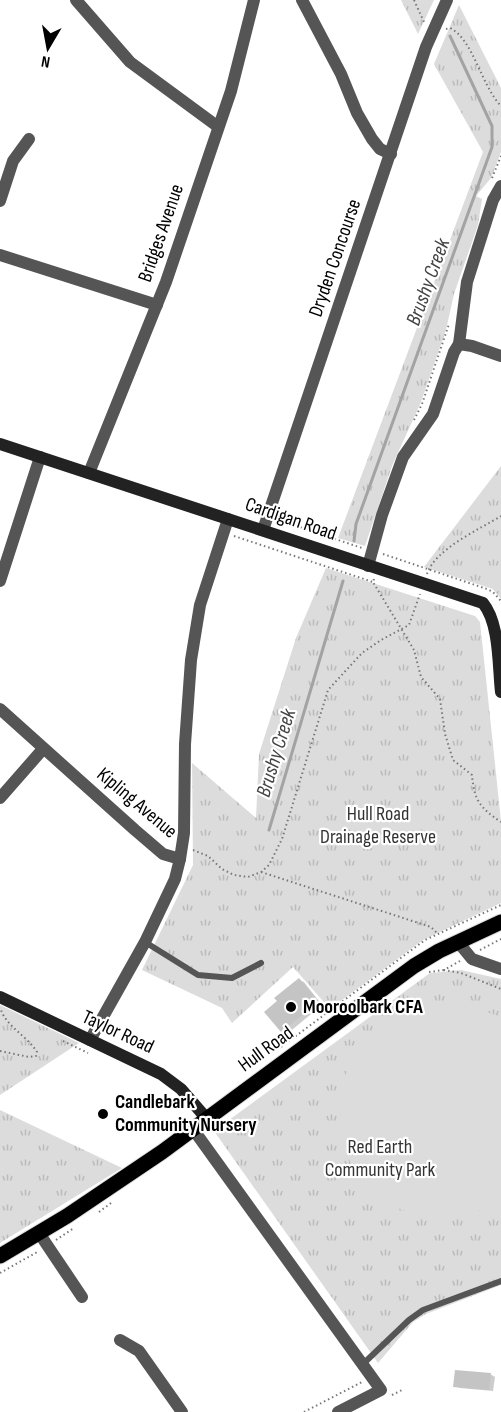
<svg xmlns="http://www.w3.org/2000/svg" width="501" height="1412" font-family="'Sofia Sans Condensed',sans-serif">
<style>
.grass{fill:url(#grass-tufts)}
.pitch{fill:#dcdcdc}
.shadow{fill:#0003}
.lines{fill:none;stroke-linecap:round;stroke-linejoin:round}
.stream{stroke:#a3a3a3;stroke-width:3}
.building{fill:#c4c4c4}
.primary-casing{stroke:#dbdbdb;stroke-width:17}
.path{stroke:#777;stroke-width:2;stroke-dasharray:1.5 3;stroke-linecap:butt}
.lane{stroke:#555;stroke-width:6}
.street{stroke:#555;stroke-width:12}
.secondary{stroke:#222;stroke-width:12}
.primary{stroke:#000;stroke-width:15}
.poi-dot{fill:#000;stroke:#fff;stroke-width:2}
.labels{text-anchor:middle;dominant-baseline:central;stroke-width:4.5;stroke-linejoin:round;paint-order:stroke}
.street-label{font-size:20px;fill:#000;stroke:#fff}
.park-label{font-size:20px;fill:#333;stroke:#fff}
.poi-label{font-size:20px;font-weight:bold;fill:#000;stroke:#fff;text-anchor:start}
.water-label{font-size:21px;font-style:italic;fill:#444;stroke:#fff}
</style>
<defs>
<pattern id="grass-tufts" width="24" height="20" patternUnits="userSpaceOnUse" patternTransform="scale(1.5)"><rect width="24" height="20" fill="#dcdcdc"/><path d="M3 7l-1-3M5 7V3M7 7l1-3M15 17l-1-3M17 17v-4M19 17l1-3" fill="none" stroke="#bbb"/></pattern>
</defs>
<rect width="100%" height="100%" fill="#fff"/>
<g class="grass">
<polygon points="401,0 434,0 418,34"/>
<polygon points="459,5 501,88 501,152 491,178 476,196 482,199 478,225 454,294 446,330 421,402 392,466 365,546 338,538 483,152 434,64"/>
<polygon points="501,466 501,599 493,589 424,567"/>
<polygon points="326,568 475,616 480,622 501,821 501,903 423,940 330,1009 293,967 232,1023 222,1008 142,970 193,865 192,763 256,818 259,754 296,638"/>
<polygon points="461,970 501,979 501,1285 426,1314 413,1322 378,1363 214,1131 430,973"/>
<polygon points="0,1005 79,1043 0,1095"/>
<polygon points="0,1110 122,1168 0,1243"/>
</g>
<path class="pitch" d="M 435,1006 C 459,1006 478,1008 501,1017 L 501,1197 C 487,1207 470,1217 451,1219 C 446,1219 439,1217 433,1217 C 402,1213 379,1203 359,1178 C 348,1164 344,1143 342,1126 C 339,1104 341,1080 352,1060 C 369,1030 405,1016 435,1006 Z"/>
<g class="shadow">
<polygon points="299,980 304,982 322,1005 287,1034 282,1031"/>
<polygon points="490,1374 495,1377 493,1391 460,1388 455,1386"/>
</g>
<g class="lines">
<g class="stream">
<polyline points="354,541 356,524 492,147 492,126 450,36"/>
<polyline points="269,830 343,581"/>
</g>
</g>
<g class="building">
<polygon points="299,978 319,1002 281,1032 264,1012 277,1001 274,998"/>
<polygon points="455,1370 491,1373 489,1390 453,1387"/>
</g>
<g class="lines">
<g class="primary-casing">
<polyline id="primary" points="0,1256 67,1216 162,1152 414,966 439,951 501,922"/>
</g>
<g class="path">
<polyline points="414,0 424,22"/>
<path d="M 446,29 L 450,28 C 473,39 481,85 501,106"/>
<polyline points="492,178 501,156"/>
<polyline points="414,420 422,404 449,324"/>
<polyline points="279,520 362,548"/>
<polyline points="234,536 373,582"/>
<polyline points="383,554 487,589 493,592 501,601"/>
<path d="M 427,574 C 435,549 480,529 501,516"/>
<path d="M 374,579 L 373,582 L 414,650 L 421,677 L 440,699 L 445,734 L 453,760 L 472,775 C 474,800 480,808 501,822"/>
<polyline points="193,850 208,856 222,869 234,875 248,877 261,872 269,865 282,839 328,690 362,653 381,640 409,625 420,594"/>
<polyline points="261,872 431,927 437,933"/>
<polyline points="480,950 501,939"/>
<polyline points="460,961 444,970 461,973 501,989"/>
<polyline points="429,972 444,970"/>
<polyline points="63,1041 88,1053"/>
<polyline points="281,1047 425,940 501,905"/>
<path d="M 0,1051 L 29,1057 L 36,1056 L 37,1052 C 27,1036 7,1027 1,1010 L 2,1010"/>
<polyline points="99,1212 111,1203"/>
<polyline points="56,1240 74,1228"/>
<polyline points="0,1273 39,1251"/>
<polyline points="392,1395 402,1390"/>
<polyline points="304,1412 362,1382"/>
</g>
<g class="lane">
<polyline points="145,942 198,975 232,978 261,963"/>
<polyline points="363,1364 409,1320 423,1310 501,1281"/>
</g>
<g class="street">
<polyline points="76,0 130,62 217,126"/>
<polyline points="302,0 341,74 357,113 372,139 380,149 391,154"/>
<polyline points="0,201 13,161 29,139"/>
<polyline points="0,255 157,305"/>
<polyline points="459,344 467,282 493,200 501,186"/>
<polyline points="89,473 166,282 231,91 254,0"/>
<polyline points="263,530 426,47 447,0"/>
<polyline points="368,566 382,515 403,457 433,414 454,352 459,344 472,346 501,356"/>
<polyline points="0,581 40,457"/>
<polyline points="0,709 135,830 163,854 180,859"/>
<polyline points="0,798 43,749"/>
<polyline points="458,942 472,959 501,969"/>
<polyline points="90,1040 145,942 175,879 180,859 184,833 185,744 191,660 200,605 228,519"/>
<polyline points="193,1129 381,1390 338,1412"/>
<polyline points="39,1233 82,1297"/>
<polyline points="120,1340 139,1351 182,1412"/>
</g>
<g class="secondary">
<path d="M 0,444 L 483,603 C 500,624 498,666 501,692"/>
<polyline points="0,997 161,1074 181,1089 207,1119"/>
</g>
<use href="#primary" class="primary"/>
</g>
<g class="poi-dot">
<circle cx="291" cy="1007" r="6"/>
<circle cx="103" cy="1114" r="6"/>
</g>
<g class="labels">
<g class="street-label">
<text transform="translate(161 233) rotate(-71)">Bridges Avenue</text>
<text transform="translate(335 258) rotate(-71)">Dryden Concourse</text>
<text transform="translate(291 519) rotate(19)">Cardigan Road</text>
<text transform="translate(137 803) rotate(40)">Kipling Avenue</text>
<text transform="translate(118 1032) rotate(25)">Taylor Road</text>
<text transform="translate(266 1049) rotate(-36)">Hull Road</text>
</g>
<g class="park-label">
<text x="378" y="814">Hull Road<tspan x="378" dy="23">Drainage Reserve</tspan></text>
<text x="380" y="1147">Red Earth<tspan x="380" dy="23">Community Park</tspan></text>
</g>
<g class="poi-label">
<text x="303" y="1007">Mooroolbark CFA</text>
<text x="115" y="1102">Candlebark<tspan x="115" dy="23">Community Nursery</tspan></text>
</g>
<g class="water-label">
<text transform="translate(428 282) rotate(-70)">Brushy Creek</text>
<text transform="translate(276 753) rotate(-73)">Brushy Creek</text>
</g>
</g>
<g transform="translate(48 48) rotate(190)" stroke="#ffffff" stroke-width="4.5" paint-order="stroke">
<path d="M0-4.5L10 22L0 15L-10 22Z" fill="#000000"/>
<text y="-9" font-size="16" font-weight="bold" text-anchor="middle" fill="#000000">N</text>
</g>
</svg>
